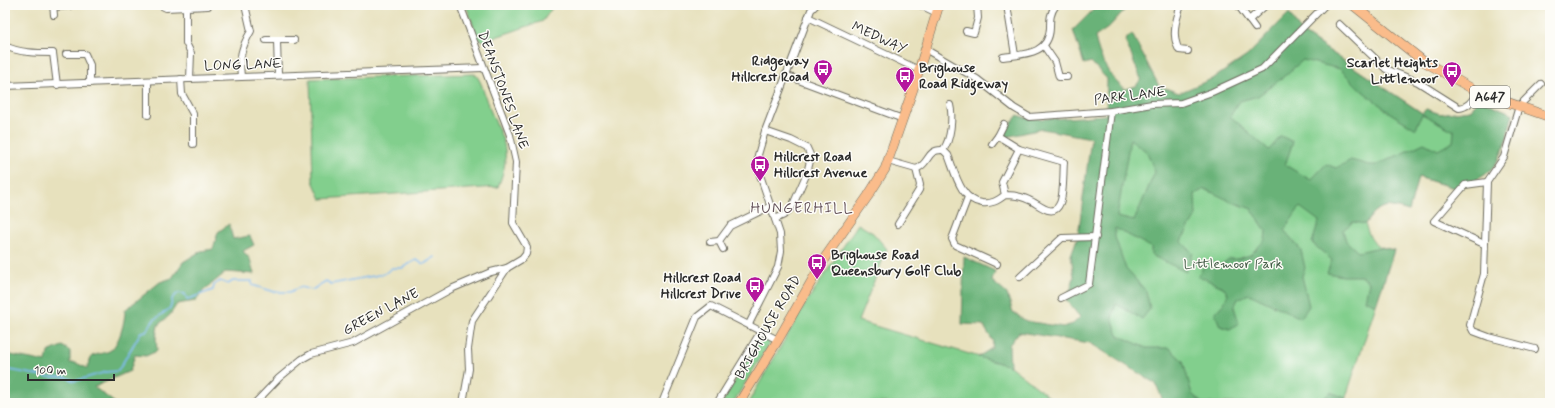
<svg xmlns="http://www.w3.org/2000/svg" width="1555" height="408" font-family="Mynerve,sans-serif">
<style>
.green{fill:#82cf8d;stroke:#567d5c}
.forest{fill:#69b278;stroke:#4a6e52;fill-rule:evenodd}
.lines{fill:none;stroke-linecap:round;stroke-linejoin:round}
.stream{stroke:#82bcf3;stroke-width:1.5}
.minor-casing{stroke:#6d6b5e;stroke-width:8}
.primary-casing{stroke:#6d6b5e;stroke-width:10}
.minor{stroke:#fff;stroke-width:6}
.primary{stroke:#fabc8b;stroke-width:9}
.labels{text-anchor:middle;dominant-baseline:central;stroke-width:3;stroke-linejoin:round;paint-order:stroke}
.shield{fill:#fdfcf7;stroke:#6a6a68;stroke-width:1}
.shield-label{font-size:13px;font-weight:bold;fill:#2b2b2b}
.street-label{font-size:14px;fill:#2b2b2b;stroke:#fdfcf7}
.poi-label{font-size:14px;font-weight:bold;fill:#2b2b2b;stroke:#fdfcf7;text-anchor:end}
.park-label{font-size:14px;fill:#455c48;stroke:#fdfcf7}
.neighbourhood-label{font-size:15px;letter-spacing:1px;fill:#67555d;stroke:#fdfcf7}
</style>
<rect width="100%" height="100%" fill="#fdfcf7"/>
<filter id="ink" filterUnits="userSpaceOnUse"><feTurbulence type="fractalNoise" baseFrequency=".025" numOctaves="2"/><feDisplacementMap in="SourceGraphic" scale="8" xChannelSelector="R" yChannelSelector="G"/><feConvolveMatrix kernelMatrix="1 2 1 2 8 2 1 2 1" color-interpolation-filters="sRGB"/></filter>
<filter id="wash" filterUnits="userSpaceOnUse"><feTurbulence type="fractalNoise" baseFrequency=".012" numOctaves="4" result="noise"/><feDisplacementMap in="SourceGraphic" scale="16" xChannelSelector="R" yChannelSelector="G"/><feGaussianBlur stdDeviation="0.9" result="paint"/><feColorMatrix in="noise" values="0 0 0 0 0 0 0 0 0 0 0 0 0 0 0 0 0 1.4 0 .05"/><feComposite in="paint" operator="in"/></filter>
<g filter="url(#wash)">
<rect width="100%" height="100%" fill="#e7e1bd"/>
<g class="green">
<polygon points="466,5 554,5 543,21 484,41 478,39"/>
<path d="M 1301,32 L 1422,113 L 1426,109 L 1440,114 L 1471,110 L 1478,99 L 1513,114 L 1503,151 L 1486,174 L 1458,189 L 1418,177 L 1409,211 C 1385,204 1380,203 1365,224 C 1372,243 1373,246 1394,250 L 1344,403 L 1168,403 L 1161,387 L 1089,307 L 1114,116 L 1189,106 Z"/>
<path d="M 475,74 C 483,83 483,92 487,102 C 501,139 514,147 498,187 L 321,199 L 313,181 L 310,79 Z"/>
<polygon points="858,224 873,233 887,249 858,321 1010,366 1057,403 748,403 806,303"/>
<polygon points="764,336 771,341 733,403 722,403 759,340"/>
</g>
<g class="forest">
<path d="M 1098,5 L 1129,5 L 1108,28 L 1095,37 C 1099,56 1109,79 1125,89 L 1136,86 L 1141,79 L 1125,40 L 1132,34 L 1159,86 L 1179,93 L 1214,78 L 1247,56 L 1289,13 L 1301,32 L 1422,113 L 1426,109 L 1440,114 L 1471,110 L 1478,99 L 1513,114 C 1507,135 1504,160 1486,174 C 1478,180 1467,184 1458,189 L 1418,177 L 1409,211 C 1385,204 1380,203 1365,224 L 1353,222 L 1343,230 L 1346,241 L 1358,252 L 1380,247 L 1394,250 L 1376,305 L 1365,300 L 1369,282 L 1361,276 L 1343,276 L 1327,273 L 1332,260 L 1312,243 L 1319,221 L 1300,207 L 1284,230 L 1301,250 L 1305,268 L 1302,276 L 1309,306 L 1301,318 L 1249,294 L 1238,299 L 1234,307 L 1239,323 L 1230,329 L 1220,326 L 1215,313 L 1224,303 L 1228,294 L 1223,287 L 1198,276 L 1207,261 L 1220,265 L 1230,259 L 1237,259 L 1250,255 L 1265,240 L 1266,231 L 1252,209 L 1232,202 L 1205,189 L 1195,194 L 1196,216 L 1181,241 L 1193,253 L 1186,272 L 1151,255 L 1151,247 L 1115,228 L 1115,237 L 1126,269 L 1146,291 L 1150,309 L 1142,319 L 1116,304 L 1112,318 L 1118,335 L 1146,348 L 1169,348 L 1183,361 L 1192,394 L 1202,403 L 1164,403 L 1156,384 L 1090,343 L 1019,332 L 1009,345 L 1010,366 L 978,357 L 992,348 L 993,341 L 983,325 L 962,324 L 964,257 L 995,271 L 992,281 L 1007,294 L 1013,312 L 1026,321 L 1063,327 L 1073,324 L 1080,317 L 1065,299 L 1071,288 L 1074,277 L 1071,255 L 1078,236 L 1091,138 L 1042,129 L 1006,137 L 1006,130 L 1018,115 C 1032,123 1087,116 1106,115 L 1107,79 L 1091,62 L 1084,64 L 1073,30 ZM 1303,60 L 1340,69 L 1361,90 L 1390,113 L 1416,129 L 1422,114 L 1454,131 L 1453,142 L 1438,150 L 1424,143 L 1377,165 L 1369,165 L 1351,160 L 1336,168 L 1326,164 L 1311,180 L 1285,165 L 1293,142 L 1281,136 L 1269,150 L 1230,116 L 1240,101 L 1258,96 L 1282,78 ZM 1130,139 L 1147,152 L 1155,172 L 1134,221 L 1117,217 Z"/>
<path d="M 229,224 L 233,239 L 250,236 L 254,245 L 243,251 L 250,259 L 254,274 L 226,272 L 203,291 L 196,301 L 177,304 L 170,315 L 158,325 L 156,338 L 157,351 L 146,356 L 135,355 L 130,371 L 94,387 L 115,403 L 5,403 L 5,352 L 6,354 L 46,362 L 48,352 L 62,346 L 70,351 L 70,363 L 76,363 L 87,368 L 92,356 C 97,354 107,353 111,350 C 120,342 125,321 125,310 L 160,282 L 172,278 L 183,262 L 201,251 L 213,249 L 218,232 Z"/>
<polygon points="1330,392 1346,398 1344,403 1319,403"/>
</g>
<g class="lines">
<polyline class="stream" points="5,369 48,377 65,377 75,381 106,372 118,371 141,332 146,331 154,320 169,309 171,306 172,299 178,293 185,294 187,299 191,298 213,290 214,285 220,281 228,284 233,281 252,281 252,285 275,292 290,292 300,287 312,290 326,281 331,284 384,274 392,268 402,268 416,260 424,264 435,257"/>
</g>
</g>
<g filter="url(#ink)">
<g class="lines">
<g class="minor-casing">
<g id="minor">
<polyline points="53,5 54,15"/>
<polyline points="160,5 166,8 208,6 208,5"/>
<polyline points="920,5 937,13"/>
<polyline points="1007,5 1015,55"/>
<path d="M 1181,5 C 1176,20 1171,35 1179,50 L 1188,51"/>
<polyline points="1238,5 1255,28"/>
<polyline points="54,7 69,6"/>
<polyline points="186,7 186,43 191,53 190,79"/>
<polyline points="808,17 919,70"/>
<polyline points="1249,20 1266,5"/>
<path d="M 1339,24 L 1386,69 L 1418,82 L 1459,108 C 1469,107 1472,100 1478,92"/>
<polyline points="966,31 974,33 978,18 977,5"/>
<polyline points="266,40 294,40"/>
<polyline points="277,40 278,75"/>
<path d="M 5,46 C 20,53 36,53 53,53 L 57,85"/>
<polyline points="1044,46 1055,62 1059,77 1067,77"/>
<polyline points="925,49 977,79 1014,108 1029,117 1111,111 1152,104 1181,103 1212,92 1262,69 1325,5"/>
<polyline points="66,54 85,54 90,65 90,83"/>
<path d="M 1003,57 C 1023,54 1049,55 1050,28 C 1050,19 1050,13 1056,5"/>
<polyline points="785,75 903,119"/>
<path d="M 241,77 C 239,58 241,48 251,31 L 245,5"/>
<polyline points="181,79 182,94 193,114 193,144"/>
<polyline points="148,81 148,115"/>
<polyline points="5,86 483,68"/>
<polyline points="1004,124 998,136 1019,149"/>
<polyline points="765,131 791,140 807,148 811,157 807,173 792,207 784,215 775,219"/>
<polyline points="992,144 998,136"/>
<path d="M 943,150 C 951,140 953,117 950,105"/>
<path d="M 888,161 L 916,169 C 930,164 926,149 943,150 L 948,155 C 955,172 960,200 982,203 C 992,204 997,201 1005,195 L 1002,182 L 1019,149 L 1064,162 C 1063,173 1064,194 1060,203 C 1053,220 1038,203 1029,200 C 1021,196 1013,195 1005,195"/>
<polyline points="1487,182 1484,274 1470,325 1473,331 1489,337 1535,349"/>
<polyline points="968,197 952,239 955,245 997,264"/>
<polyline points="898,224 919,190 920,185 916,169"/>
<polyline points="719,241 723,249"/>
<polyline points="710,242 719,241 730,226 771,206"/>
<polyline points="1484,244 1434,221 1465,185 1487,182 1504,157 1519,106 1541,84"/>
<polyline points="1020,277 1062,238 1096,237"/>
<polyline points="1061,298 1089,284 1111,111"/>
<polyline points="749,324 778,267 781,251 780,234 760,175 758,155 765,131 811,10 816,5"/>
<polyline points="255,403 279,378 302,359 311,354 353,343 451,289 491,272 507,268 522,259 526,254 527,247 513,223 516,162 510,135 460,5"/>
<polyline points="463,403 469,369 468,349 472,321 507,268"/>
<polyline points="662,403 697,317 711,306 778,340"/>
<polyline points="717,403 761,331"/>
</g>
</g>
<g class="primary-casing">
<g id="primary">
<polyline points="1353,5 1423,61 1478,92 1550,117"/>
<polyline points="739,403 778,340 826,256 868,196 885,169 913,89 939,5"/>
</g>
</g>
<use href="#minor" class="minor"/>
<use href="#primary" class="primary"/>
</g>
</g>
<defs>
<g id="bus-pin" transform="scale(1)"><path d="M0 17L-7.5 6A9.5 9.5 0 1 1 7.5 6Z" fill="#b5179e" stroke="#fdfcf7"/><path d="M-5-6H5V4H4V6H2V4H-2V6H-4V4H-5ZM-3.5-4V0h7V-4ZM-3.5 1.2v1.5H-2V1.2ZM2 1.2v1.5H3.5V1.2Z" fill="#fff"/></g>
</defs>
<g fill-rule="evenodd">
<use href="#bus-pin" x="823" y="69"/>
<use href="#bus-pin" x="1452" y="71"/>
<use href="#bus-pin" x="905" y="76"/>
<use href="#bus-pin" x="760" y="165"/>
<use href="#bus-pin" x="817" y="263"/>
<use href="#bus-pin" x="755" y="286"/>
</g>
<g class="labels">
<rect class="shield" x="1470" y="86" width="40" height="22" rx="3"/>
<g class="shield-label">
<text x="1490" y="97">A647</text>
</g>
<g class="street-label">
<text transform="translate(879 38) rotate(25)">MEDWAY</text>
<text transform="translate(243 65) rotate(-2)">LONG LANE</text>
<text transform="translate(503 90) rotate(70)">DEANSTONES LANE</text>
<text transform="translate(1130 96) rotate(-7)">PARK LANE</text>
<text transform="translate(381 312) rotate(-28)">GREEN LANE</text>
<text transform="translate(768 327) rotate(-60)">BRIGHOUSE ROAD</text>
</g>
<g class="poi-label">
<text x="809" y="61">Ridgeway<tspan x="809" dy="16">Hillcrest Road</tspan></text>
<text x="1438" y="63">Scarlet Heights<tspan x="1438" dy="16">Littlemoor</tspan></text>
<text x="919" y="68" text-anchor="start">Brighouse<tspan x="919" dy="16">Road Ridgeway</tspan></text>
<text x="774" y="157" text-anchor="start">Hillcrest Road<tspan x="774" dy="16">Hillcrest Avenue</tspan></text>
<text x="831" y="255" text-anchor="start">Brighouse Road<tspan x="831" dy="16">Queensbury Golf Club</tspan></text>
<text x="741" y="278">Hillcrest Road<tspan x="741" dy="16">Hillcrest Drive</tspan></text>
</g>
<g class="park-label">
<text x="1233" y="264">Littlemoor Park</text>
</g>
<g class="neighbourhood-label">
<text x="802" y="209">HUNGERHILL</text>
</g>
</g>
<rect width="1555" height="408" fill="none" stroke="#fdfcf7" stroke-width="20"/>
<path d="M28 374v6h86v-6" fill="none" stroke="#2b2b2b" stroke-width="2"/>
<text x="34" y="374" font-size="12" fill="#2b2b2b" stroke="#fdfcf7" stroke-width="3" paint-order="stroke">100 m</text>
</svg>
